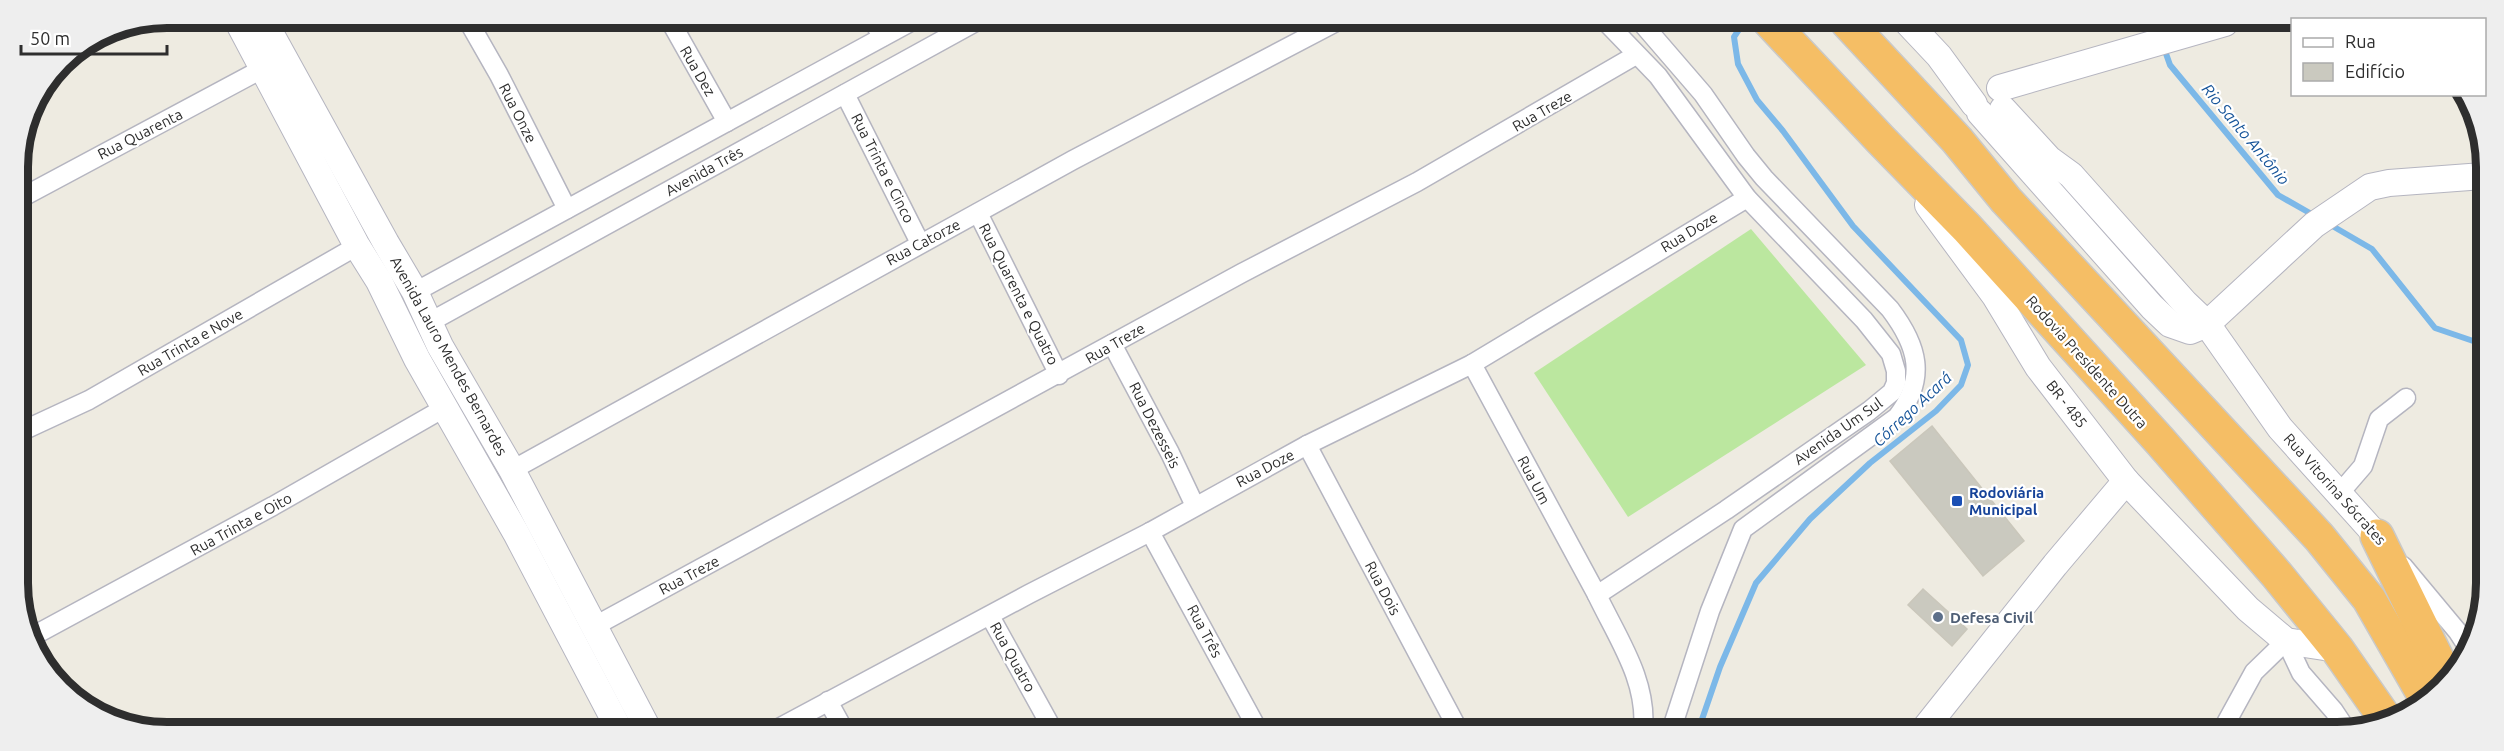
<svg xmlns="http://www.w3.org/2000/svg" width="2504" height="751" font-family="Ubuntu,sans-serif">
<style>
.pitch{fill:#bbe79f}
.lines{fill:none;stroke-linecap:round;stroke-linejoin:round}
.stream{stroke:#7cb8e8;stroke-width:6}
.building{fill:#cac9bf;stroke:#cac7bb;stroke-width:1.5}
.street-casing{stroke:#b5b5c0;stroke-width:21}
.secondary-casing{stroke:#b5b5c0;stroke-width:28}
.highway-casing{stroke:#c9c9c9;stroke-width:36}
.street{stroke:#fff;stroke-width:18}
.secondary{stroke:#fff;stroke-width:26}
.highway{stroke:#f5be65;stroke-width:33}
.transit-dot{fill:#1a4fb4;stroke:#fff;stroke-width:2}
.service-dot{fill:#5c6f8a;stroke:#fff;stroke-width:2}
.labels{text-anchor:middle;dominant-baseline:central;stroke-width:4.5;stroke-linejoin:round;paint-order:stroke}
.street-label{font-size:15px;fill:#2e2e2e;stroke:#fff}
.transit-label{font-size:15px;font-weight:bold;fill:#164399;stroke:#fff;text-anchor:start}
.service-label{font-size:15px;font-weight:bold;fill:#4e5e75;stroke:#fff;text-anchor:start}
.water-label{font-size:16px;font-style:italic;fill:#165499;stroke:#fff}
.rim{fill:none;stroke:#2e2e2e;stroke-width:8}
</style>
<rect width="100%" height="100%" fill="#eeebe1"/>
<polygon class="pitch" points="1751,229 1866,365 1628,517 1534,373"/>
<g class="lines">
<g class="stream">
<polyline points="2156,23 2160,35"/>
<polyline points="2164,48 2170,65 2278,195 2315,216"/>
<polyline points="2329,224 2372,249 2435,328 2482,344"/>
<polyline points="1698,731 1720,667 1756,583 1810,519 1870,463 1936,411 1961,385 1968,365 1961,340 1853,226 1783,131 1757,100 1738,64 1734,37 1744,22"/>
</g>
</g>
<g class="building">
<polygon points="1932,426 2024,541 1983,576 1890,461"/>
<polygon points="1923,589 1967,629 1952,646 1908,605"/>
</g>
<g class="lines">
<g class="street-casing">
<g id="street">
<polyline points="467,19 499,75 567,209"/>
<polyline points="669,19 727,122"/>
<polyline points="873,20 882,37"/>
<path d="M 1605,21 L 1658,76 L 1747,198 L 1864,320 L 1891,354 L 1896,371 L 1896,383 L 1892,392 L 1869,411 L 1726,510 L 1597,595 C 1618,639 1648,681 1643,731"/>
<path d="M 1640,21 L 1703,94 L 1746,156 L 1764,178 L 1890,309 C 1918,346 1927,378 1897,417 L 1743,529 L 1710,611 L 1671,731"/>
<polyline points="845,94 920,243"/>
<polyline points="19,199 262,69"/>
<polyline points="978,213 1059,375"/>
<polyline points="415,292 914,20"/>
<polyline points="430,322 979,20"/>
<polyline points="1112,344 1170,453 1195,506"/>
<polyline points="1472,364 1597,595"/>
<polyline points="20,432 89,400 357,246"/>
<polyline points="1307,445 1459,731"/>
<polyline points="512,470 1073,160 1338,21"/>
<polyline points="2338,495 2363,466 2379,419 2406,398"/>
<polyline points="1150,532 1258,730"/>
<polyline points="2403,566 2458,632 2469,649"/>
<polyline points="990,616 1053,730"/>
<polyline points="593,627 1242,273 1417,182 1636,55"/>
<polyline points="33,636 273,506 446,407"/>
<polyline points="828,701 844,730"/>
<polyline points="777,729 1029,594 1150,532 1307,445 1472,364 1747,198"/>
<polyline points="2221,732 2254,672 2286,641 2301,673 2334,711 2348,732"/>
</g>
</g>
<g class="secondary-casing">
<g id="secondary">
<polyline points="236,18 357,246 379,281 417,359 516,533 619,729"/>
<polyline points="262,18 386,243 415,292 440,346 512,470 648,729"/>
<polyline points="1907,22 1939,56 1974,104"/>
<polyline points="2000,88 2225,23"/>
<polyline points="2003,109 2049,159 2071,175 2185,303 2207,324 2280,428 2377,536"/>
<polyline points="1980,113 2152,307 2170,324 2190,331 2207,324 2314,225 2370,187 2389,183 2483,176"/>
<polyline points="1928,205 1995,296 2038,367 2126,481 2248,609 2286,641 2337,649"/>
<polyline points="1922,732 2055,565 2126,481"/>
</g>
</g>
<g class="highway-casing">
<g id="highway">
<polyline points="1770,22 1881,140 1967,228 2160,441 2277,575 2337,649 2385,718"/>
<polyline points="1847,22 1957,140 2006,200 2319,537 2369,599 2428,702"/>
<polyline points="2377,536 2448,681"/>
</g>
</g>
<use href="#street" class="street"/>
<use href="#secondary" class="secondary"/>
<use href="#highway" class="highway"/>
</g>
<rect class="transit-dot" x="1951" y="495" width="12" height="12" rx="3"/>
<circle class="service-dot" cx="1938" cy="617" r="6"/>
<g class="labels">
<g class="street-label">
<text transform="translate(698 71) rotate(60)">Rua Dez</text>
<text transform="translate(1542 111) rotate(-30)">Rua Treze</text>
<text transform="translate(518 113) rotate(63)">Rua Onze</text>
<text transform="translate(140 134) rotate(-27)">Rua Quarenta</text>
<text transform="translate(883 168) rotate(63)">Rua Trinta e Cinco</text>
<text transform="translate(704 171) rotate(-29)">Avenida Três</text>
<text transform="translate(1689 232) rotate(-31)">Rua Doze</text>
<text transform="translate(923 242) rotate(-28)">Rua Catorze</text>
<text transform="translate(1019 294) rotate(63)">Rua Quarenta e Quatro</text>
<text transform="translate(190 342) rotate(-30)">Rua Trinta e Nove</text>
<text transform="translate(1115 343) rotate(-30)">Rua Treze</text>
<text transform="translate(449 356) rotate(61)">Avenida Lauro Mendes Bernardes</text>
<text transform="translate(2087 362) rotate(48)">Rodovia Presidente Dutra</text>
<text transform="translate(2067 404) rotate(52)">BR - 485</text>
<text transform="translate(1155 425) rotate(63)">Rua Dezesseis</text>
<text transform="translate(1838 431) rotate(-35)">Avenida Um Sul</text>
<text transform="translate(1265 468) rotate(-28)">Rua Doze</text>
<text transform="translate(1534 480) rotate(62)">Rua Um</text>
<text transform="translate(2335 489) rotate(48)">Rua Vitorina Sócrates</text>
<text transform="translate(241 524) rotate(-29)">Rua Trinta e Oito</text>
<text transform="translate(689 575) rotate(-28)">Rua Treze</text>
<text transform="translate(1383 588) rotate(62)">Rua Dois</text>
<text transform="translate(1205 631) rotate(62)">Rua Três</text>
<text transform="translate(1013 657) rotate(61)">Rua Quatro</text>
</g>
<g class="transit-label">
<text x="1969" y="492">Rodoviária<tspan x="1969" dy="17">Municipal</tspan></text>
</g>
<g class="service-label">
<text x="1950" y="617">Defesa Civil</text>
</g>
<g class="water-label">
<text transform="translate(2246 134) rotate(50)">Rio Santo Antônio</text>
<text transform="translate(1912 409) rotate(-43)">Córrego Acará</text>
</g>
</g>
<path d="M0 0H2504V751H0ZM167 28H2337A139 139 0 0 1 2476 167V583A139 139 0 0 1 2337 722H167A139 139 0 0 1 28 583V167A139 139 0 0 1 167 28Z" fill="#eee" fill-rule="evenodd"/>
<path class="rim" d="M167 28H2337A139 139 0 0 1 2476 167V583A139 139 0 0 1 2337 722H167A139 139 0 0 1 28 583V167A139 139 0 0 1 167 28Z"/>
<rect x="2291" y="18" width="195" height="78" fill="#ffffff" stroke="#ababab" stroke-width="1.5"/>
<rect x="2303" y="38" width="30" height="9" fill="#ffffff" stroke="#ababab" stroke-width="1.5"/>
<text x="2345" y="48" font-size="18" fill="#2e2e2e">Rua</text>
<rect x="2303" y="63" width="30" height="18" fill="#cac9bf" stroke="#ababab" stroke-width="1.5"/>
<text x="2345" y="78" font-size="18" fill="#2e2e2e">Edifício</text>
<path d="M21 45v9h146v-9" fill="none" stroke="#2e2e2e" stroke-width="3"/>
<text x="30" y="45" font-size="18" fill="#2e2e2e" stroke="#ffffff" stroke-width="4.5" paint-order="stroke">50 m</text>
</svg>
